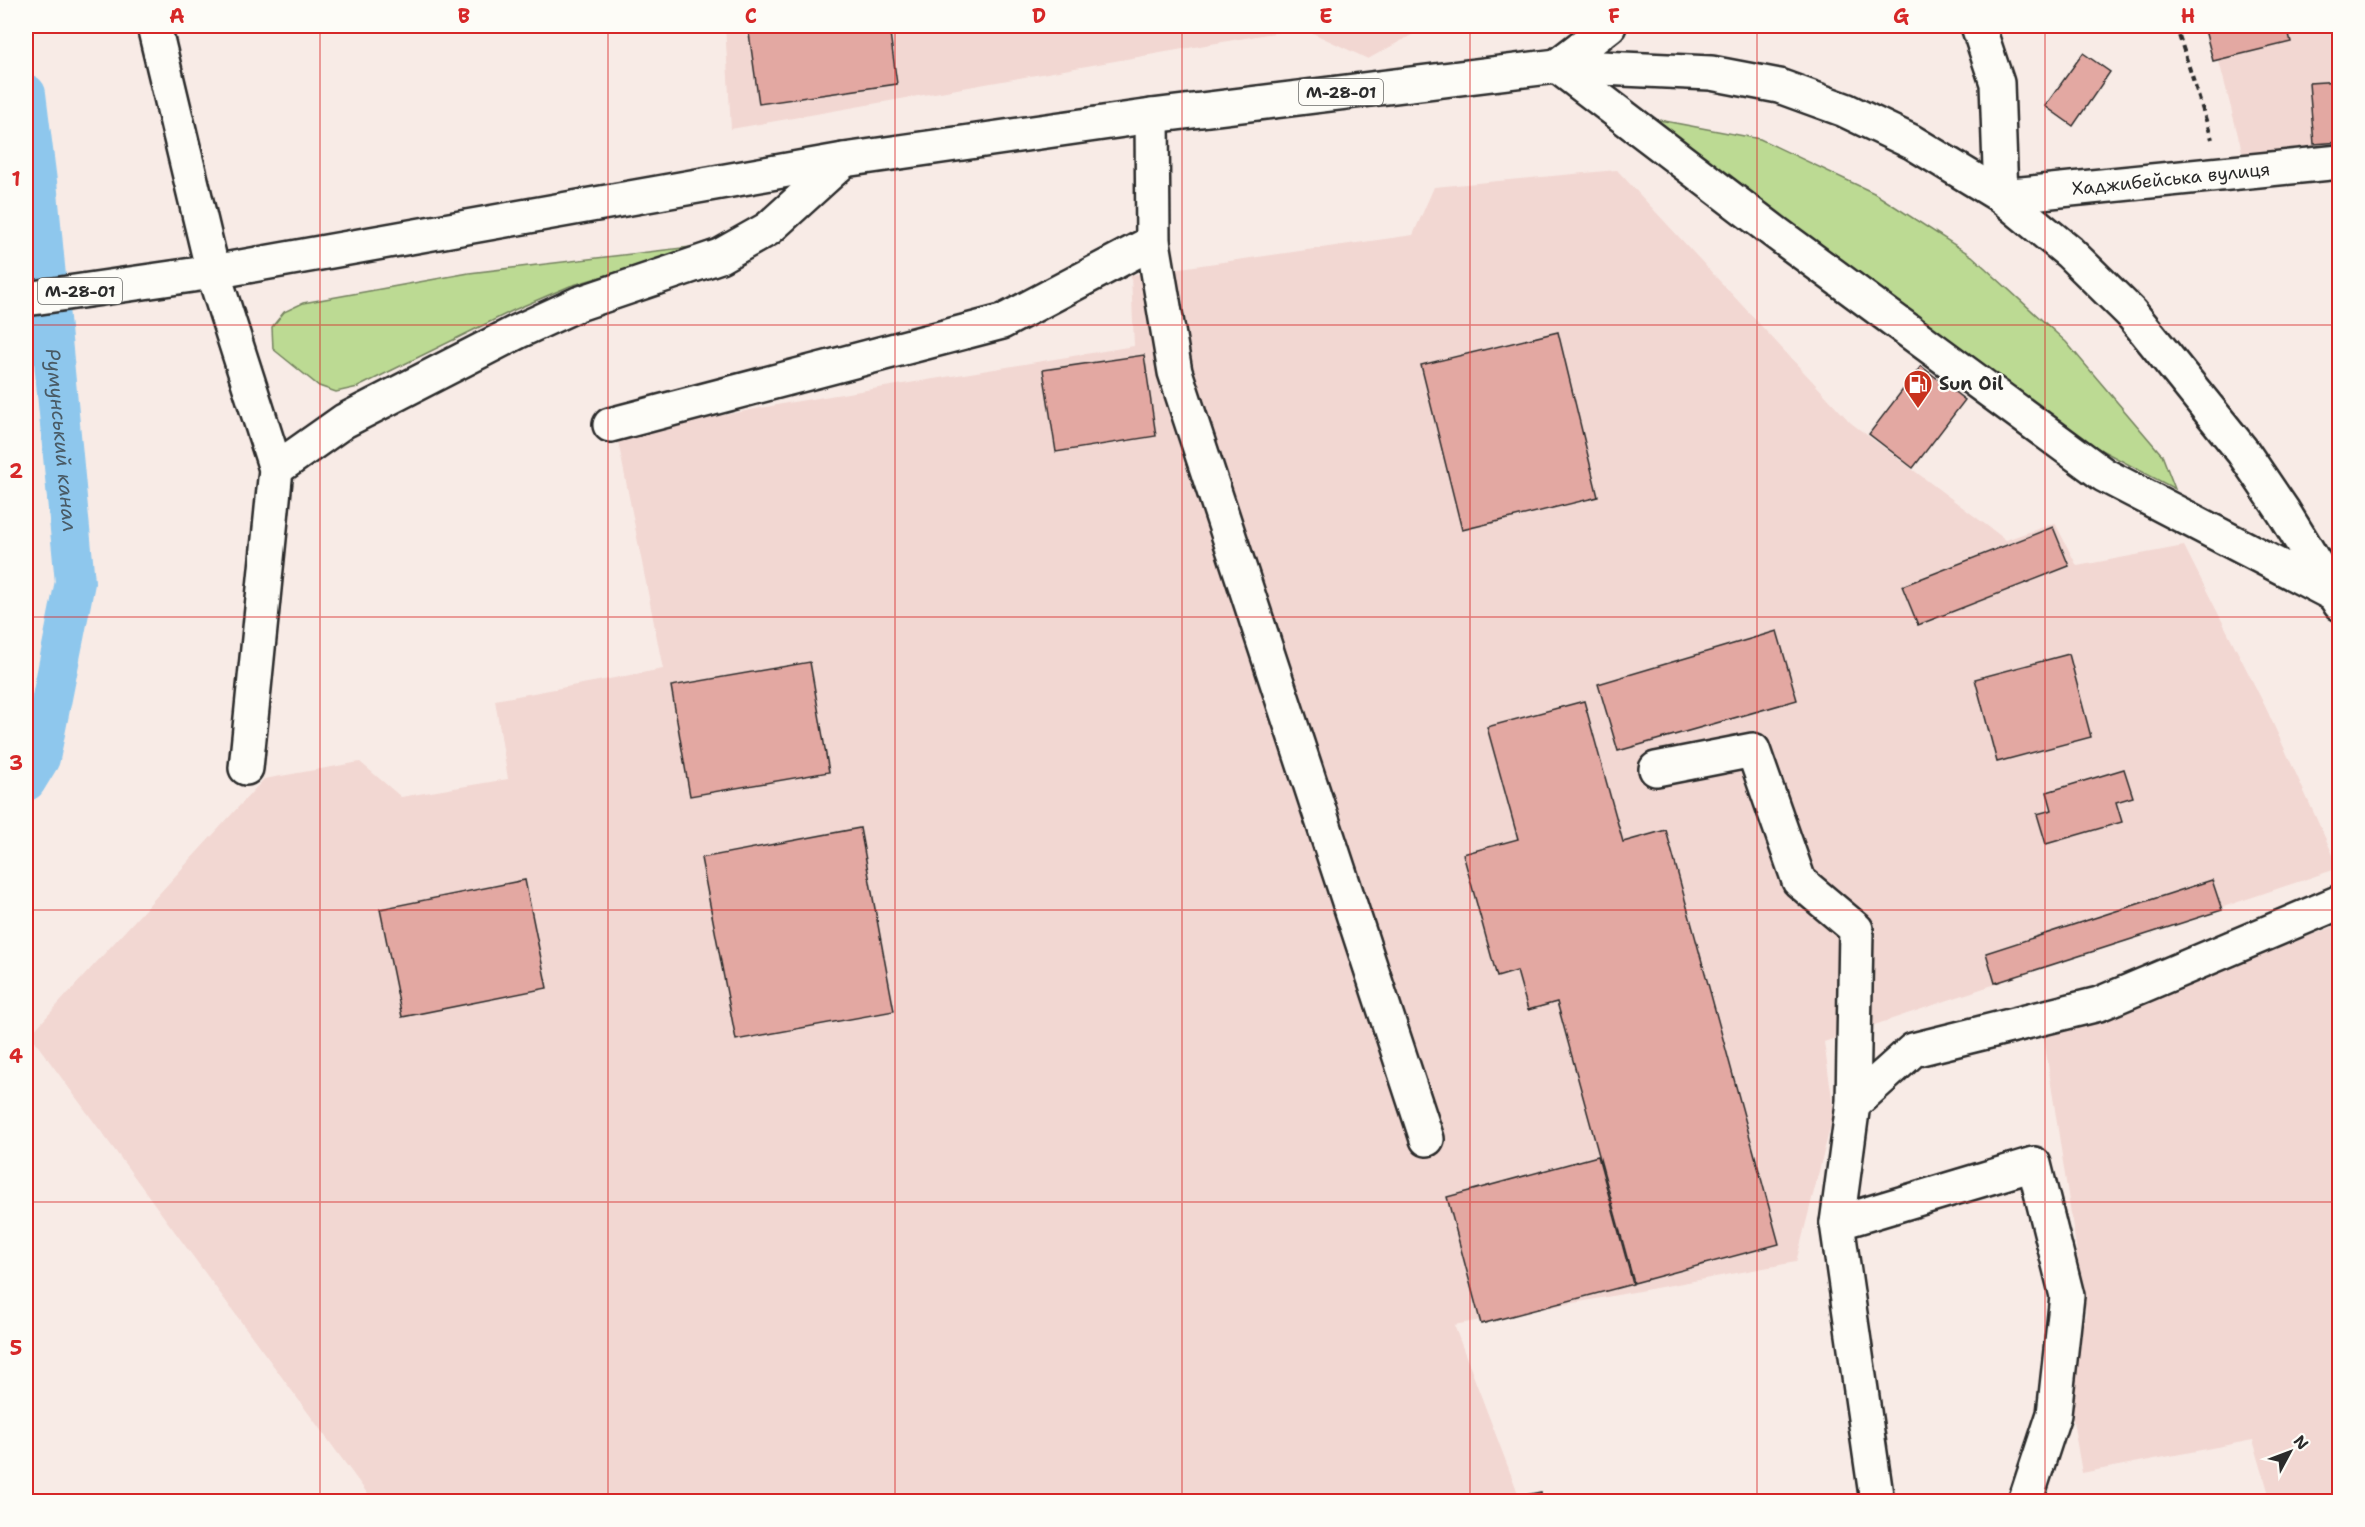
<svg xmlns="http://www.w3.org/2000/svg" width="2365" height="1527" font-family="'Shantell Sans',sans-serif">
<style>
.built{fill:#f2d7d2}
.green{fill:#bcda93;stroke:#74825f;stroke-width:1.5}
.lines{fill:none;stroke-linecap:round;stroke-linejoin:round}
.canal{stroke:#8ec7ed;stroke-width:40}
.building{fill:#e3a8a2;stroke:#2b2b2b;stroke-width:1.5}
.minor-casing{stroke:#2b2b2b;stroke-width:38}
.highway-casing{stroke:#2b2b2b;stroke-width:38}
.path{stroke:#2b2b2b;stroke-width:4;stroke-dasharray:6 4.5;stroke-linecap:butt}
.minor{stroke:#fdfcf7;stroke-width:33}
.highway{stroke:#fdfcf7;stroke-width:33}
.grid{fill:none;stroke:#d62828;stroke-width:1.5;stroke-opacity:0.55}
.labels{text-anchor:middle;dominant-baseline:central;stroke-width:4.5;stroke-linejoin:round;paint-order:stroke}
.shield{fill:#fdfcf7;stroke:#6a6a68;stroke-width:1.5}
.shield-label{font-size:16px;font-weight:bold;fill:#2b2b2b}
.street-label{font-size:18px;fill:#2b2b2b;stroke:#fdfcf7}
.poi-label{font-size:18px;font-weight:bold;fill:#2b2b2b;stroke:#fdfcf7;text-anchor:start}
.water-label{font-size:20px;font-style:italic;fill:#495a65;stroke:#fdfcf7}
.neatline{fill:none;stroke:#d62828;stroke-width:2}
.grid-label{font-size:20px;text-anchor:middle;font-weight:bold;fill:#d62828}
</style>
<rect width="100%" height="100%" fill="#f8ebe6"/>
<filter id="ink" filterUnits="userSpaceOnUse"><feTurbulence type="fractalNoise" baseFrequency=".0167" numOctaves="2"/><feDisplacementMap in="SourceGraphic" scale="12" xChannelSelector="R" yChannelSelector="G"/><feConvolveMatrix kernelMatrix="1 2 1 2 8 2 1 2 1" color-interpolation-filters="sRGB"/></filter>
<g filter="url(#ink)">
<g class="built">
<polygon points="725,26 1428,26 1368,59 1302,28 731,129"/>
<polygon points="2210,26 2339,26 2339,146 2243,155"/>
<polygon points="1617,170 1851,423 2006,540 2055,523 2077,566 2184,546 2265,706 2339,868 1824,1042 1834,1112 1796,1262 1454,1325 1521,1501 373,1501 30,1035 264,779 360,762 401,797 508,779 495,700 663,669 617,436 787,403 1134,346 1131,275 1413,235 1434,187"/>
<polygon points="2339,925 2339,1501 2271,1501 2253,1440 2082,1473 2068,1392 2086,1312 2043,1032"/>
</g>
<g class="green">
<polygon points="1638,116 1760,139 1874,193 1972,256 2066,342 2162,455 2175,489 2086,442"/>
<polygon points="708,245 570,286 514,310 358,387 336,392 319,386 273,349 272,327 284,312 303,303 469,273"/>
</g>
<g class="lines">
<path class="canal" id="s1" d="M 26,94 L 37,182 L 75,582 L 40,758 L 26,781"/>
</g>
<g class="building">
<polygon points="748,26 889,26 897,84 759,104"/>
<polygon points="2204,26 2287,26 2291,42 2213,61"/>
<polygon points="2083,53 2110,72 2073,126 2045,106"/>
<polygon points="2340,81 2340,142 2314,144 2309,83"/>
<polygon points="1558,332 1598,497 1462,530 1421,365"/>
<polygon points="1144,355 1156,436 1056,452 1043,370"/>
<polygon points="1921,366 1965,400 1913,468 1869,434"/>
<polygon points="2053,527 2069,566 1918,625 1902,586"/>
<polygon points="1777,631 1797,700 1618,751 1598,684"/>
<polygon points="2069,654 2091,737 1997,762 1975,679"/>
<polygon points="810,662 829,772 690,796 671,686"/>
<polygon points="1584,701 1623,842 1666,830 1779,1244 1634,1283 1557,1002 1528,1010 1517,971 1497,977 1463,854 1518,839 1487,727"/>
<polygon points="2124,769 2133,797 2116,802 2122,822 2046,844 2037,814 2052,810 2047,792"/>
<polygon points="860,828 894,1011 736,1040 701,858"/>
<polygon points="525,880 547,988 402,1017 380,909"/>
<polygon points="2212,880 2222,910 1995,983 1986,953"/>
<polygon points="1598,1156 1633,1284 1481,1324 1447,1197"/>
<polygon points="1541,1492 1543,1502 1491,1502"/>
</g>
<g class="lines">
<g class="minor-casing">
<g id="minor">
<polyline points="154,26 213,272 276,469 246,768"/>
<polyline points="1609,26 1557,66 1776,233 2104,475 2335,595"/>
<path id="s2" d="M 1978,26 L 1997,83 L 2001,196 L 2340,162"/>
<polyline points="1152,116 1153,242 1175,372 1427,1139"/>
<polyline points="610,425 1002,322 1153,242"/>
<polyline points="276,469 344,421 517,332 578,304 720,256 768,229 844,160"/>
<polyline points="1656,769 1753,750 1799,881 1856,929 1853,1104"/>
<polyline points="1837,1223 2034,1164 2067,1296 2054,1414 2025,1502"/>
<polyline points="1877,1502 1837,1223 1853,1104 1913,1050 2099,1004 2340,902"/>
</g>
</g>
<g class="highway-casing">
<polyline id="highway" points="26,299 213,272 844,160 1152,116 1557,66 1711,73 1779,86 1845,110 1912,142 2001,196 2069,252 2131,313 2243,452 2283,511 2340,604"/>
</g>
<polyline class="path" points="2176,26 2212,139"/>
<use href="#minor" class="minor"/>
<use href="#highway" class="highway"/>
</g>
</g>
<path class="grid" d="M 320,26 L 320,1502M 608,26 L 608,1502M 895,26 L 895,1502M 1182,26 L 1182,1502M 1470,26 L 1470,1502M 1757,26 L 1757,1502M 2045,26 L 2045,1502M 26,325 L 2340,325M 26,617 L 2340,617M 26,910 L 2340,910M 26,1202 L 2340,1202"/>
<defs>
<g id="fuel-pin" transform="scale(1.5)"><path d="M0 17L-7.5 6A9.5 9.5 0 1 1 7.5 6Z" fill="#c8321e" stroke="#fdfcf7"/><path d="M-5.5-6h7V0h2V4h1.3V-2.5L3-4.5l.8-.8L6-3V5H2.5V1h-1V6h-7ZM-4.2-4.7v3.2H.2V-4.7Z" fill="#fff"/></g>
</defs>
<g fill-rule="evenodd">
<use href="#fuel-pin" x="1918" y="384"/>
</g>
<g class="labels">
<g class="shield">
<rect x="1299" y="79" width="84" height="26" rx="4.5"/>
<rect x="38" y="278" width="84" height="26" rx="4.5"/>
</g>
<g class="shield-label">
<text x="1341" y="92">М-28-01</text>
<text x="80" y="291">М-28-01</text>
</g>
<g class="street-label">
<text stroke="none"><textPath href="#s2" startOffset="344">Хаджибейська вулиця</textPath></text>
</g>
<g class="poi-label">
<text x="1939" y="384">Sun Oil</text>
</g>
<g class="water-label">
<text stroke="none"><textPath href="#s1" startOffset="348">Румунський канал</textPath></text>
</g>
</g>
<rect width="2365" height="1527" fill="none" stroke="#fdfcf7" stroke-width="66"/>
<g transform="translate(2290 1452) rotate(49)" stroke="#fdfcf7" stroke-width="4.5" paint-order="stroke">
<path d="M0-4.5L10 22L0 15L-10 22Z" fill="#2b2b2b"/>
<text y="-9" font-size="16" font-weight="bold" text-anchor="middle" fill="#2b2b2b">N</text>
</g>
<rect x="33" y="33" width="2299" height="1461" class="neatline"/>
<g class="grid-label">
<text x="177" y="23">A</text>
<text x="464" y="23">B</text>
<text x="751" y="23">C</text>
<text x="1039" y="23">D</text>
<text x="1326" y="23">E</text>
<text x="1614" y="23">F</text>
<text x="1901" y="23">G</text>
<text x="2188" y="23">H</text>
<text x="16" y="186">1</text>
<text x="16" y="478">2</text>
<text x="16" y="770">3</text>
<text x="16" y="1063">4</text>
<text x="16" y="1355">5</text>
</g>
</svg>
